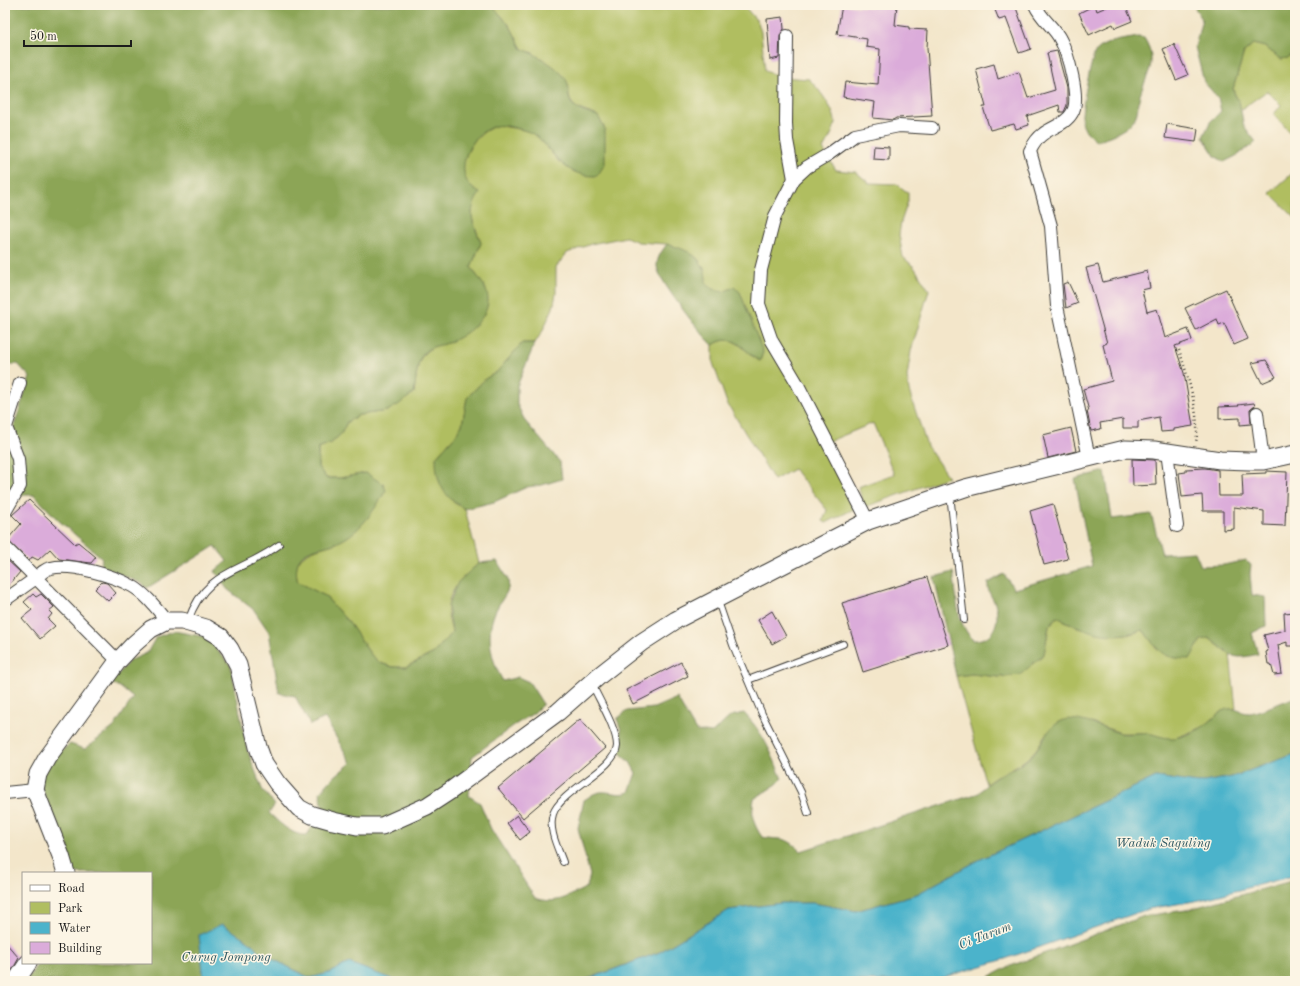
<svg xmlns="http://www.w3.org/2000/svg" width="1300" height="986" font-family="'Old Standard TT',serif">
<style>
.green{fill:#b0be61;stroke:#666d3e}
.forest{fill:#8ca557;stroke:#54603a}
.water{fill:#4cb3cb;stroke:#346874}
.building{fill:#dbacda}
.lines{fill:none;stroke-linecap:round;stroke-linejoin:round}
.lane-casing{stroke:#3c3a36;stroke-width:8}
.street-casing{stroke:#3c3a36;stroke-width:14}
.secondary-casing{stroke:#3c3a36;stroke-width:19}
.path{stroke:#3c3a36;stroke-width:2.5;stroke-dasharray:1 3;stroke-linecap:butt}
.lane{stroke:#fff;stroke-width:6}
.street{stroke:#fff;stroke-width:12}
.secondary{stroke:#fff;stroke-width:17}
.labels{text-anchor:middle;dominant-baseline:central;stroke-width:3;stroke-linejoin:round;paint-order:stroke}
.water-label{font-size:13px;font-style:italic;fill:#2f5862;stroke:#fcf5e5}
</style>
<rect width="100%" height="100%" fill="#fcf5e5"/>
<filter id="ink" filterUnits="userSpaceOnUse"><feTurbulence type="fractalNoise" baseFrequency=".025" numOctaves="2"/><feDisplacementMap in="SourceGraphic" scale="8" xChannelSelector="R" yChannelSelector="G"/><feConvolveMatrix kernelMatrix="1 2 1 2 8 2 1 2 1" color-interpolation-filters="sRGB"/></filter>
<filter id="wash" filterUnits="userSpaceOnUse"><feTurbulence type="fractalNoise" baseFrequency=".012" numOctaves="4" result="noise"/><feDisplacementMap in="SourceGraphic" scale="16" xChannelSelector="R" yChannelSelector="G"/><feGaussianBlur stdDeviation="0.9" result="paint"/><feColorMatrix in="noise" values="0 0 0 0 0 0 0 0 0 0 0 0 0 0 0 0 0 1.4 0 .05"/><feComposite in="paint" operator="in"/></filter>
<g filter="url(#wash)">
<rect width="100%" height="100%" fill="#f3e6ca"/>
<g class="green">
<path d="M 492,5 L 743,5 L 758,22 L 761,32 L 765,71 L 781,77 L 809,79 C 818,88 835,110 835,122 C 834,132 828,140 823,149 L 836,170 L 856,172 L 869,183 L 897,184 L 908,193 L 908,201 L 901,222 L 899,235 L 903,257 L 914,267 L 929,290 L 911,351 L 907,377 L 909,391 L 927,446 L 948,477 L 865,507 L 858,487 L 894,474 L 873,423 L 825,443 L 854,509 L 826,523 L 823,521 L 827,510 L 794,469 L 774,480 L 727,403 L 713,363 L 713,345 C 735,330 744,353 760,361 L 763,352 L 723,292 L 709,288 L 705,283 L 704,269 L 697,258 L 667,244 L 638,242 L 626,237 L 591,244 L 567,253 L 556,267 L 556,294 L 553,308 L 542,332 L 535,343 L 522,343 L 497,372 L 485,379 L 467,398 L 462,425 L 455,436 L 436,457 L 453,502 L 465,509 L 479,563 C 467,575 449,588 448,607 C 447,614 450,624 452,632 L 434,653 L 406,667 L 393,667 L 380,663 L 371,655 L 350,624 L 325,596 L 298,582 C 287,554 317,549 337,543 L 366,473 L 340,478 L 326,478 L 318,467 L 318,448 L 331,443 L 341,434 L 347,422 L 359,415 L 387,411 L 414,393 C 418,367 415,349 446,343 L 486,289 L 471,267 L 481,243 L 472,218 L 472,189 L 464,179 L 463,165 L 467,153 L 474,141 L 484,132 L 496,125 L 524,130 L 536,134 L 560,163 L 598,116 C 577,108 568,109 568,84 L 533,53 L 522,49 L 510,26 Z"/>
<path d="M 1253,44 L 1265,47 L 1281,59 L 1288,58 L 1295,51 L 1295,130 L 1291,134 L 1274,114 L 1281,105 L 1267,91 L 1240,110 C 1241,102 1235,97 1233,89 L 1244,52 Z"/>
<polygon points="1295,171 1295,218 1270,193"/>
<path d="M 1057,617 L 1077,627 L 1127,635 L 1143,630 L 1157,649 L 1190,658 L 1201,640 L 1209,638 L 1230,655 L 1236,708 L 1223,711 L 1203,727 L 1173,739 L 1160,738 L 1147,733 L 1121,733 L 1092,723 L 1044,736 C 1030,766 1009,766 986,784 L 956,676 L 972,674 L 999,677 L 1044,654 L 1049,626 Z"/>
</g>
<g class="forest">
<path d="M 5,5 L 492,5 L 510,26 L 522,49 C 535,53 564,70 568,84 C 569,93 567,101 575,107 C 581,112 591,114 598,116 L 605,129 L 605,164 L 597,176 C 553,177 553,137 523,130 C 516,128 502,124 496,126 C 469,132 448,178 480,193 C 466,214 473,221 481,243 L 471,267 C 475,274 482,281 485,288 C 498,313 467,335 448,343 C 439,346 429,346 423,354 C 416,364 416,382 414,393 L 398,405 L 387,411 L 359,415 L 347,422 L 341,434 L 331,443 L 318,448 L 318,467 L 326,478 L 340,478 L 366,473 L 383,484 L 386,490 C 374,511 359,534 336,543 C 327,547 312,548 304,554 C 296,559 295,574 298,582 L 325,596 L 350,624 L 371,655 L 380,663 L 393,667 L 406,667 L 434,653 L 452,632 L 448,606 L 458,582 L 479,563 L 497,561 C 500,567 506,574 508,580 C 511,591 502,598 497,608 C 485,631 490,659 503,681 L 518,677 L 529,682 L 543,704 L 534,713 L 513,726 L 472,757 L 469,796 L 480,803 L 491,829 L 535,898 C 557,905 567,897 587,887 L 590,875 L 578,828 L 584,800 C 588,798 592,794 596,793 C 607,789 618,797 629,792 L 636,773 L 630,762 L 620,753 L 621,730 L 617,719 L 627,711 L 654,708 L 677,698 L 696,731 L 712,733 L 731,716 L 744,713 C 763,732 772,754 782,779 L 777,784 L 754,799 C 751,815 753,824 762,837 C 783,841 784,835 801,851 L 979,793 C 992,774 1014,772 1030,757 C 1043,745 1046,726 1064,720 C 1076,716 1107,729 1119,733 C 1128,735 1138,732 1147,733 C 1155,734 1162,738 1170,738 C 1179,739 1197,731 1204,726 C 1210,722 1216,715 1223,711 C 1235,705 1239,713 1249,713 C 1256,713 1288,700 1295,697 L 1295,754 L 1232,777 L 1198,783 L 1156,777 L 979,860 L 917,894 L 856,911 L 813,903 L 782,903 L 729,910 L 660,952 L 582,981 L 397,981 L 349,963 L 329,973 L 310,978 L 261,953 L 250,942 L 237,934 L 199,935 L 204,981 L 26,981 L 38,963 L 151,963 L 151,873 L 72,873 L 68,846 L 46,799 L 40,782 L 49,760 L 70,744 L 85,749 L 114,727 L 133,698 L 120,687 L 111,683 L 129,661 L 147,653 L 156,637 L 174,631 L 206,637 L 231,666 L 247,749 L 262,789 L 275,805 L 269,813 C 280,823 292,836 307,835 L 323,809 L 320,792 L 335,776 L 351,763 L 325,718 L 310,725 L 295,696 L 279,693 L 269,632 L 254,610 L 227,589 L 215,571 L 227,561 L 215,546 L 147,588 L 141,583 L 100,566 L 102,558 L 58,520 L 34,495 L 22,495 L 5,500 L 5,433 L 12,432 L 30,377 L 18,364 L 5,365 Z"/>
<polygon points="1193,5 1295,5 1295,51 1288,58 1281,59 1265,47 1253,44 1244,52 1233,89 1235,95 1239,101 1244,126 1256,142 1238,155 1224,162 1215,156 1203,137 1210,122 1221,111 1218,98 1204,82 1195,47 1202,19"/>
<path d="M 1138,37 L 1144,38 C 1160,63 1145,75 1139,99 C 1137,107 1139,114 1132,122 C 1124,132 1109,136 1097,141 C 1091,136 1083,130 1082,122 C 1080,114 1091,60 1095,53 C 1103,40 1125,40 1138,37 Z"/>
<path d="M 667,244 C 681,248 698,253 704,269 C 710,286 698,284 723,292 L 734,287 L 740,292 L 763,352 L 760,361 C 744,353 736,330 713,345 C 702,336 657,279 657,266 C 657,257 662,251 667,244 Z"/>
<path d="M 522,343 L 535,343 L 517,386 L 517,404 L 525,421 L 560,462 L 562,479 L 542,485 L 527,487 L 494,502 L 465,509 C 442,496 436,482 436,457 L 455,436 L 462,425 L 467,398 L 485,379 L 497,372 Z"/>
<path d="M 1105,471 L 1112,519 L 1151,514 L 1162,554 L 1195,552 L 1201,566 L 1224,565 L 1246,560 L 1251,565 L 1250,574 L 1252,595 L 1265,597 L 1266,626 L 1252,633 L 1258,654 C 1228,662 1231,653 1209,638 L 1201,640 L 1190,659 C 1161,659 1159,651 1143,630 C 1108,641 1088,632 1057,617 L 1049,626 L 1044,654 L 1020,675 L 999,677 L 972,674 L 956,676 L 934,577 L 953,572 C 958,598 954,619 973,640 C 992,641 1000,624 996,607 C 994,597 987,595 988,583 L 1004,574 L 1014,589 L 1092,566 L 1075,479 Z"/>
<polygon points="1295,880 1295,981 986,981 985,979 1008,967 1144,916 1186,910"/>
</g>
<g class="water">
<polygon points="1295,754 1295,875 1293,876 1200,900 1148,909 1005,959 931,981 583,981 660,952 729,910 782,903 813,903 856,911 917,894 979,860 1156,777 1198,783 1232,777"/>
<polygon points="222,924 250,942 261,953 310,978 329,973 349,963 397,981 204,981 199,935"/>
</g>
<g id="blocks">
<g class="building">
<polygon points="842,5 873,8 873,5 897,5 895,25 909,27 909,29 928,30 927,48 932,116 896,118 893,120 873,118 875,102 843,97 845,82 878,85 880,49 866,47 867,39 837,34"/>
<polygon points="993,5 1015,5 1031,49 1019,53 1006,18 999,20"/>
<polygon points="1095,5 1097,11 1111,5 1125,5 1132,21 1115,28 1113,24 1089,35 1079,13"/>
<polygon points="783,17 784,29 780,36 779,58 770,60 767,19"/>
<polygon points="1174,44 1188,75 1176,80 1163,49"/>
<polygon points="1057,51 1067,88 1067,105 1064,112 1060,112 1059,105 1027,116 1029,125 1016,129 1014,124 990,130 983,107 986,107 976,69 994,64 998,79 1019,72 1028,98 1055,90 1047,53"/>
<polygon points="1167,124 1198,129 1196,142 1165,138"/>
<polygon points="874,146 889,147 889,160 873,159"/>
<polygon points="1098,265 1103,282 1147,271 1150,288 1142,290 1147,312 1157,309 1165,338 1188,329 1192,340 1175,346 1184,373 1193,426 1174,429 1174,431 1161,432 1159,417 1138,421 1138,428 1123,428 1123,419 1100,423 1101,429 1091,431 1087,411 1089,411 1083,389 1112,381 1103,345 1107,343 1086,268"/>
<polygon points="1068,282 1078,303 1066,308 1063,284"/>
<polygon points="1226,289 1248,339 1234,345 1224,323 1219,325 1217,319 1196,330 1185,308"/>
<polygon points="1266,360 1276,377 1262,383 1252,363"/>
<polygon points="1254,403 1255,406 1250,410 1251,424 1240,425 1240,418 1219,419 1219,407 1239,406 1238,405"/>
<polygon points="1071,428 1076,451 1048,458 1043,435"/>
<polygon points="1132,459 1155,460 1156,485 1133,486"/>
<polygon points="1205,468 1218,470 1219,496 1243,496 1242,474 1266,473 1266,471 1287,472 1285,526 1264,525 1264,511 1234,507 1234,529 1223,530 1223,511 1203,511 1202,495 1182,497 1179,473 1186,472 1186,469"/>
<polygon points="29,500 75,544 78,542 96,557 91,563 59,559 50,549 38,560 32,557 29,561 7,540 21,524 12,515"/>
<polygon points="1053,504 1068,559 1044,565 1030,511"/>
<polygon points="5,558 20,572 5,590"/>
<polygon points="927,577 948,645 863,672 842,603"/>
<polygon points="102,582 107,583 116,593 108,601 95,589"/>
<polygon points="33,594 36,597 41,594 54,607 49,611 52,614 48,619 55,626 40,639 22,618 32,610 24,602"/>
<polygon points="772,611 786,636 772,644 758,620"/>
<polygon points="1295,612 1295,646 1287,646 1287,642 1278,645 1282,674 1274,675 1271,664 1268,664 1266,652 1268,651 1264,635 1285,630 1284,613"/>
<polygon points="681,662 688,676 633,704 626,690"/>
<polygon points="580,719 605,748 523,818 498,788"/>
<polygon points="517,815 530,832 520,840 507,823"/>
<polygon points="5,942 19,958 6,981 5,981"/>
</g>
</g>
</g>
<g filter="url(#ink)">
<use href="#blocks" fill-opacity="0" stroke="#3c3a36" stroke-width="1"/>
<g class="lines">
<g class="lane-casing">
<g id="lane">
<polyline points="950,494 964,620"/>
<polyline points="715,601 720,607 733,645 762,714 801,792 808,813"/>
<path d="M 188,621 C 206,569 241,573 279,545"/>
<polyline points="748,680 843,644"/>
<path d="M 563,862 C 558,848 548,830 553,814 C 561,790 616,769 617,746 C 617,729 599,700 592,684"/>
</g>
</g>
<g class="street-casing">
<g id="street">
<path d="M 1035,5 C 1042,20 1054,27 1060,39 C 1068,53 1081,100 1072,113 C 1066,124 1052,127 1043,134 C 1037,138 1033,145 1030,151 L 1051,226 L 1057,306 L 1089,458"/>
<polyline points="787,36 786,123 787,140 794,179"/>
<polyline points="1257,413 1263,461"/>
<polyline points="1167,452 1177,526"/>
<polyline points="5,512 20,486 18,459 6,427 20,383"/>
<polyline points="868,521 797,383 772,341 759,304 761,270 775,216 794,179 807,167 829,154 855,135 899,126 932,128"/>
<path d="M 5,547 L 36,578 C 41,573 45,569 51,568 C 72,563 114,576 132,586 C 146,594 157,609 167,621"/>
<polyline points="5,600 36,578 118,661"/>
<polyline points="5,793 35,790"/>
</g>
</g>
<g class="secondary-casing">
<g id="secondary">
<polyline points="66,873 61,856 35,790 38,774 47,758 118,661 134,644 151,629 167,621 182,621 206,628 221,637 230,649 238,665 258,747 264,764 277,783 299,808 312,815 333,821 357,826 382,826 427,806 450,791 558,712 600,675 642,642 676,620 868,521 965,488 1125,449 1154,450 1220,460 1249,461 1263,461 1295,454"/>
<polyline points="16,981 28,963"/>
</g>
</g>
<path class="path" d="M 1179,350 C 1187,373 1201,418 1196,442"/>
<use href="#lane" class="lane"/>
<use href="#street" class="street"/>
<use href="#secondary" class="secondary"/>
</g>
</g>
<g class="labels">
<g class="water-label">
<text x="1163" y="843">Waduk Saguling</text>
<text transform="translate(985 936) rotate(-21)">Ci Tarum</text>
<text x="226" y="957">Curug Jompong</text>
</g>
</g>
<rect width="1300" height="986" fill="none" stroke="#fcf5e5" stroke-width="20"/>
<rect x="22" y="872" width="130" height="92" fill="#fcf5e5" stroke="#a29e95"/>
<rect x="30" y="885" width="20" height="6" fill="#ffffff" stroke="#a29e95"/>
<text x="58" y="892" font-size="12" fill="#1c1c1c">Road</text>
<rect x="30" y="902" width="20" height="12" fill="#b0be61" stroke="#a29e95"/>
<text x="58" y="912" font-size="12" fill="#1c1c1c">Park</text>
<rect x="30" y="922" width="20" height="12" fill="#4cb3cb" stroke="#a29e95"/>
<text x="58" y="932" font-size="12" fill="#1c1c1c">Water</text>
<rect x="30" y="942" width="20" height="12" fill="#dbacda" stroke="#a29e95"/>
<text x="58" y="952" font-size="12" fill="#1c1c1c">Building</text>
<path d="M24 40v6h107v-6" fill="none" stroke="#1c1c1c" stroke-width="2"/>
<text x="30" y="40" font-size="12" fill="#1c1c1c" stroke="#fcf5e5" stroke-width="3" paint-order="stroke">50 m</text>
</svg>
